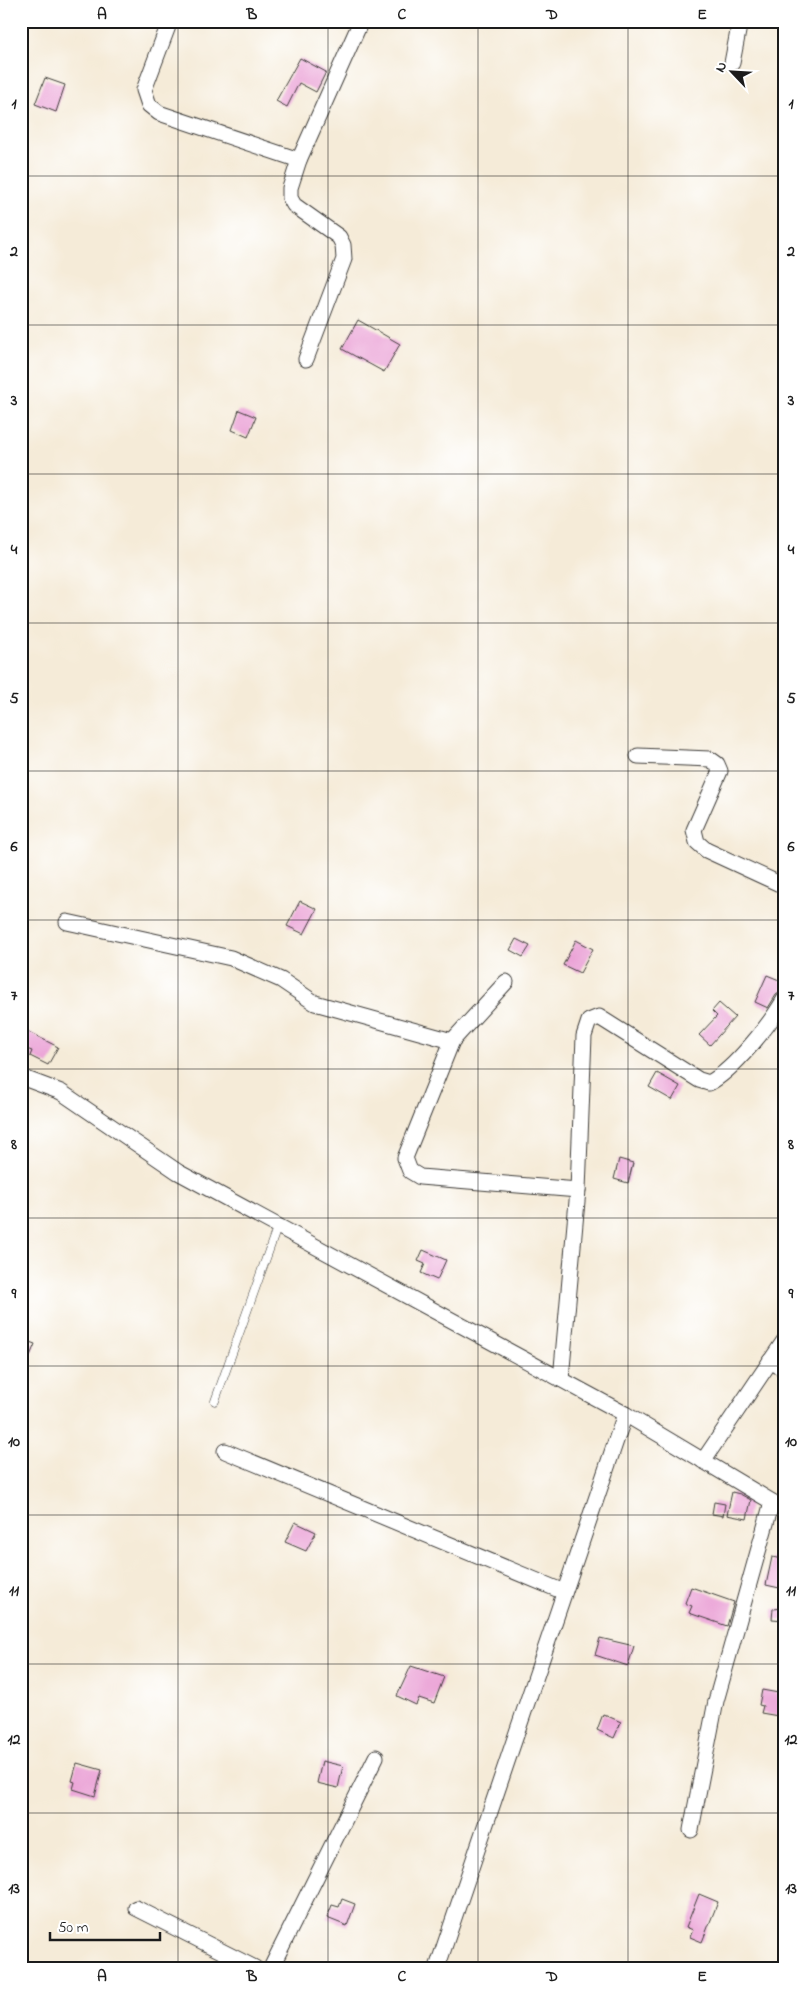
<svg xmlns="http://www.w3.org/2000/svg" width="805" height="1989" font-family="'Indie Flower',sans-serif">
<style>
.building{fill:#eba4d7}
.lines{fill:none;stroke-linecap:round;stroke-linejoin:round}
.service-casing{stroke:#3d3b38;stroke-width:9}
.minor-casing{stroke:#3d3b38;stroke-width:17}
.service{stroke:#fff;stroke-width:8}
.minor{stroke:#fff;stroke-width:15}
.grid{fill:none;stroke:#1c1c1c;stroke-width:1;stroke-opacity:0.55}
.neatline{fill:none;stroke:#1c1c1c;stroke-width:2}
.grid-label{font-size:16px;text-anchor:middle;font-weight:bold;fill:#1c1c1c}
</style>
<rect width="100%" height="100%" fill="#fff"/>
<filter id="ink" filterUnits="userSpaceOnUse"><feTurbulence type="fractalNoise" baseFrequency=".02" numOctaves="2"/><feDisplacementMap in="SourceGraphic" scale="10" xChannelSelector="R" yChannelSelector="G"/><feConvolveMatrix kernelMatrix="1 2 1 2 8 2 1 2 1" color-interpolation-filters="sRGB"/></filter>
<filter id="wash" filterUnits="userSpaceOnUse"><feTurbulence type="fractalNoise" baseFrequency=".0096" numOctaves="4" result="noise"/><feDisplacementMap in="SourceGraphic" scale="20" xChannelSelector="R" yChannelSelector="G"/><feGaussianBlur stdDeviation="1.12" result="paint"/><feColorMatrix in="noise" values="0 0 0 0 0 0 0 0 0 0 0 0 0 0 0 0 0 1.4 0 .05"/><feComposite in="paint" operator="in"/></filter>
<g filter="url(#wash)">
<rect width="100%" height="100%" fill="#f5ebd8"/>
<g id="blocks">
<g class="building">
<polygon points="300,58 326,72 316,92 299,83 287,107 276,101"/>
<polygon points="45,78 65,85 56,112 35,104"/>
<polygon points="358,320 400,344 384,372 342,349"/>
<polygon points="239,410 256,417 248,437 232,430"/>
<polygon points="300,901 317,909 304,934 287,926"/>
<polygon points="516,939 530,946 523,957 510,950"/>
<polygon points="576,940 593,949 580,973 563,965"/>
<polygon points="767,975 784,982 782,991 776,995 768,1008 755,1002"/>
<polygon points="719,1003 735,1017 710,1045 699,1035 717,1016 712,1011"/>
<polygon points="21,1028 58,1047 48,1065 30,1056 32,1051 21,1047"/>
<polygon points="657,1073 680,1086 672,1100 649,1087"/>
<polygon points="619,1159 633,1163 628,1183 614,1179"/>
<polygon points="423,1250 446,1260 437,1280 421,1273 425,1264 418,1261"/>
<polygon points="21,1339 35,1344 21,1377"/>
<polygon points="732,1492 740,1494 751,1500 747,1519 727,1515"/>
<polygon points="714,1502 725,1504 723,1516 712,1514"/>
<polygon points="295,1522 316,1532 306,1551 285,1542"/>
<polygon points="772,1557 784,1559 784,1589 766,1585"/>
<polygon points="691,1587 734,1602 727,1626 689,1613 692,1606 685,1603"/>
<polygon points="784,1608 784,1620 772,1619 773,1609"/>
<polygon points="600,1638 634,1646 628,1666 595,1655"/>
<polygon points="411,1666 444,1677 434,1703 419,1698 416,1705 397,1696"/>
<polygon points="762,1690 784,1694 784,1717 761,1713 763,1706 759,1705"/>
<polygon points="603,1714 621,1722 614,1738 597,1730"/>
<polygon points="322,1761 343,1766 338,1788 317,1783"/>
<polygon points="77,1763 102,1770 95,1796 73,1789 75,1782 72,1781"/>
<polygon points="699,1894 718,1902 702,1942 690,1937 693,1930 686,1927"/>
<polygon points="342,1899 355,1904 347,1926 327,1918 332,1905 339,1907"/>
</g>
</g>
</g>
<g filter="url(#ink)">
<use href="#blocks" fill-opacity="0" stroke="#3d3b38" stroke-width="1"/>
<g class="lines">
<g class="service-casing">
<polyline id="service" points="215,1401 278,1225"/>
</g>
<g class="minor-casing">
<g id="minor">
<polyline points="170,21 144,90 149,105 159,113 299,160"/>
<polyline points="732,63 740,21"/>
<polyline points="306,359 344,259 343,245 339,237 294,205 290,198 290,188 299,160 361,21"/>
<polyline points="638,756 710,759 717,764 720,771 694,830 697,842 706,850 784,886"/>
<polyline points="67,922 231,958 281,980 315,1003 452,1041"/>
<polyline points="506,982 452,1041 405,1158 410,1171 420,1177 578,1190"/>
<polyline points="21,1077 61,1092 178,1172 625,1414 784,1509"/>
<polyline points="770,1361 784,1369"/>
<path d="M 561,1379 L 578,1190 L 584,1036 L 589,1021 L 599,1017 L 699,1080 L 709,1083 C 734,1070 770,1024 784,1000"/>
<polyline points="225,1451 564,1592"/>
<polyline points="703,1461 784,1341"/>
<polyline points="691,1830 716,1701 772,1502"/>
<polyline points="136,1908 255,1968"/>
<polyline points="271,1968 376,1757"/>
<polyline points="437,1968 625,1414"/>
</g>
</g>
<use href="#service" class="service"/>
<use href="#minor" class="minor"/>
</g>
</g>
<path class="grid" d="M 178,21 L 178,1968M 328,21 L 328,1968M 478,21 L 478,1968M 628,21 L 628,1968M 21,176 L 784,176M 21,325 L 784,325M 21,474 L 784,474M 21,623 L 784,623M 21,771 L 784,771M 21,920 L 784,920M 21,1069 L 784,1069M 21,1218 L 784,1218M 21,1366 L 784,1366M 21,1515 L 784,1515M 21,1664 L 784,1664M 21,1813 L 784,1813"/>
<rect width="805" height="1989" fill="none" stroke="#fff" stroke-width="55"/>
<g transform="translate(732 72) rotate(295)" stroke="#ffffff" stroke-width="4" paint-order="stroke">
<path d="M0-4L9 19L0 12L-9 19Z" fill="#1c1c1c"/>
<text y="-8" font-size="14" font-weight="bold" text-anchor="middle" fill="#1c1c1c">N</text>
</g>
<path d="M50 1932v8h110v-8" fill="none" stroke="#1c1c1c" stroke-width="2.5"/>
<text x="58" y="1932" font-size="15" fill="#1c1c1c" stroke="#ffffff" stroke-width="4" paint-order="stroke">50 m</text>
<rect x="28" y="28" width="750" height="1934" class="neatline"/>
<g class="grid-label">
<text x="102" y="19">A</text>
<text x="252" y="19">B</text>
<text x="402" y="19">C</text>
<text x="552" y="19">D</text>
<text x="702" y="19">E</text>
<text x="14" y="108">1</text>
<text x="791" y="108">1</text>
<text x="14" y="256">2</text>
<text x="791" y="256">2</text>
<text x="14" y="405">3</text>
<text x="791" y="405">3</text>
<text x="14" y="554">4</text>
<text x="791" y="554">4</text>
<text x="14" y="703">5</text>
<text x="791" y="703">5</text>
<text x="14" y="851">6</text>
<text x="791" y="851">6</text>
<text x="14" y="1000">7</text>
<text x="791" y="1000">7</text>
<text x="14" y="1149">8</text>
<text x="791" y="1149">8</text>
<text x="14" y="1298">9</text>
<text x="791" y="1298">9</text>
<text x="14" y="1446">10</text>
<text x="791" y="1446">10</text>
<text x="14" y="1595">11</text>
<text x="791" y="1595">11</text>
<text x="14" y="1744">12</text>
<text x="791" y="1744">12</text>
<text x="14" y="1893">13</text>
<text x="791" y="1893">13</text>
<text x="102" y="1981">A</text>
<text x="252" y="1981">B</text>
<text x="402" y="1981">C</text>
<text x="552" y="1981">D</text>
<text x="702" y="1981">E</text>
</g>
</svg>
